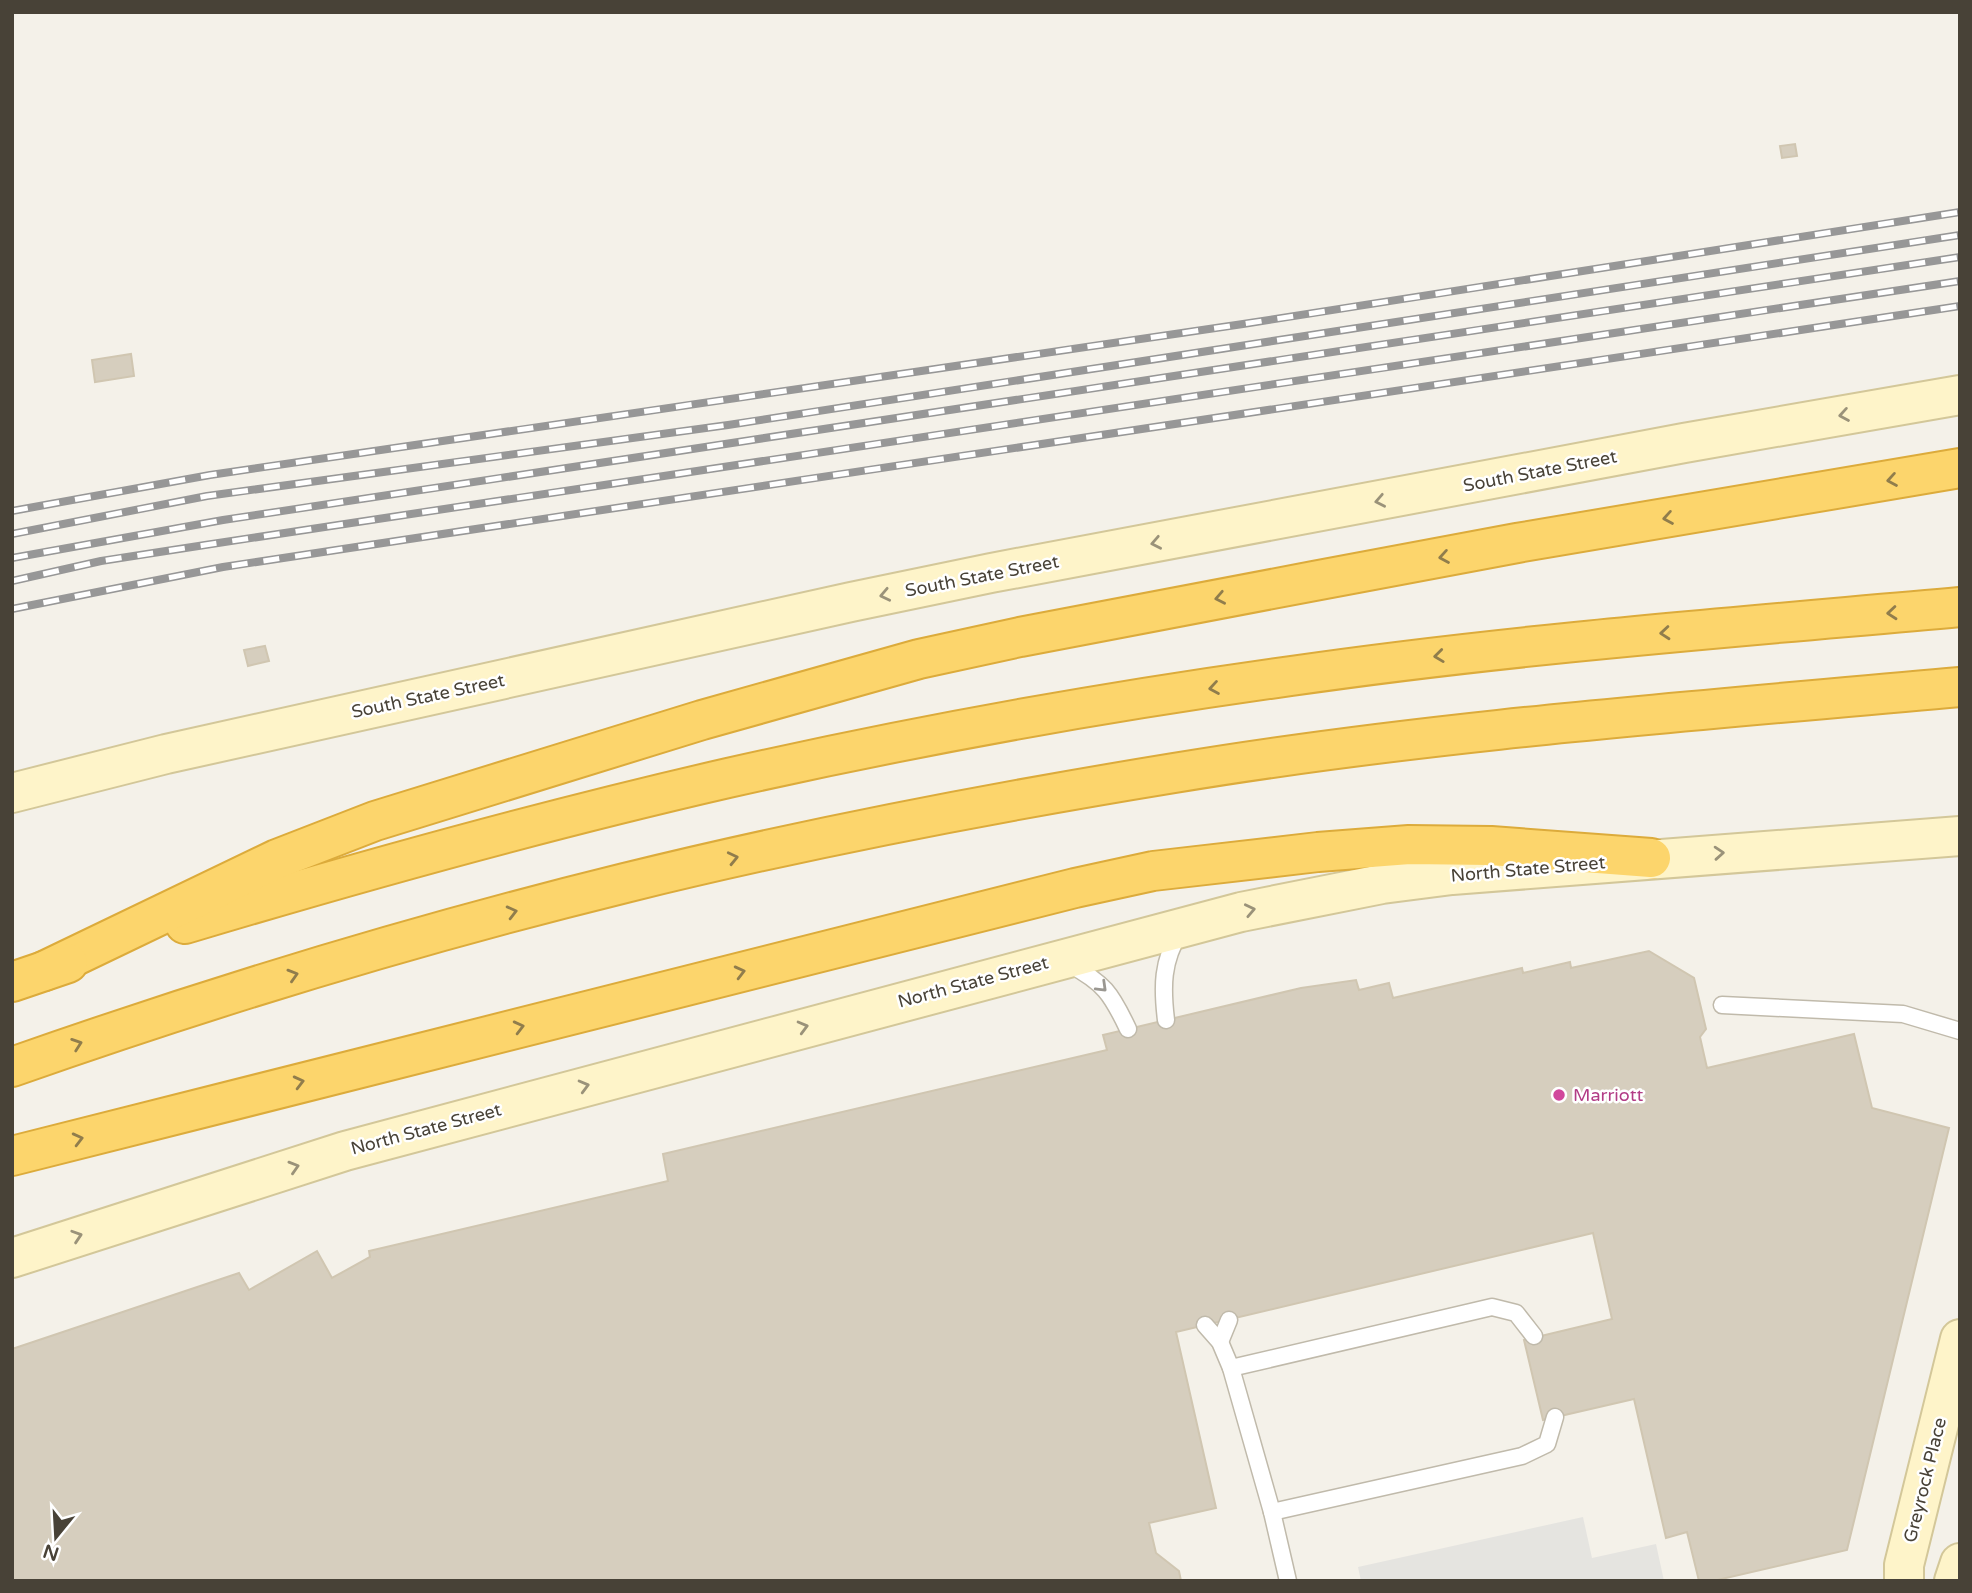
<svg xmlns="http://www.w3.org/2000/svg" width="1972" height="1593" font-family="'Varela Round',sans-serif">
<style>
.parking{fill:#e5e4e0}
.building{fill:#d6cebe;stroke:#d0c6b1;stroke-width:2}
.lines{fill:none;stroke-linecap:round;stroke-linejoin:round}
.lane-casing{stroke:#c0baab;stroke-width:19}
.secondary-casing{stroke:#d3c799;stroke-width:42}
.highway-casing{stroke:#dcab3b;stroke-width:42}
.lane{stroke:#fff;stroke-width:16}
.secondary{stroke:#fef4c9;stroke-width:38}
.highway{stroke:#fcd56c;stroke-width:38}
.rail-casing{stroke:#979797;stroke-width:8}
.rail{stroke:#fff;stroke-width:5;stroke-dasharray:16;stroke-linecap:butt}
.oneway{stroke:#9a9279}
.oneway2{stroke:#907d4c}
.oneway3{stroke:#9a9791}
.hotel-dot{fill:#d1479c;stroke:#fff;stroke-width:2.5}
.labels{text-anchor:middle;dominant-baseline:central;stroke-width:5;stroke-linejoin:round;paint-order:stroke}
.street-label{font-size:18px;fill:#484237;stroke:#fff}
.hotel-label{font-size:18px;fill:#b23c85;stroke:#fff;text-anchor:start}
</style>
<rect width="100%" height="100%" fill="#f4f1e9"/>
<polygon class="parking" points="1583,1517 1592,1558 1656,1544 1664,1581 1361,1581 1358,1567"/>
<g class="building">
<polygon points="1795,144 1797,156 1782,158 1780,146"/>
<polygon points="131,354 134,376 95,382 92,360"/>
<polygon points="265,646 269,661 248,666 244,650"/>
<polygon points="1649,951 1694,978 1706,1029 1700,1037 1707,1068 1854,1034 1872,1108 1949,1128 1847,1550 1713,1581 1699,1581 1687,1532 1666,1538 1634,1399 1543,1420 1524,1340 1612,1319 1593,1233 1176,1332 1216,1508 1149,1523 1156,1553 1179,1571 1181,1581 12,1581 12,1349 239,1273 249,1290 317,1251 332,1278 370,1257 369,1251 668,1181 663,1154 1107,1050 1103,1035 1301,988 1356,980 1359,990 1389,983 1393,998 1522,968 1523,973 1570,962 1571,968"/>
</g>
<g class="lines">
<g class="lane-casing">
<g id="lane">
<path d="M 1069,964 C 1104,983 1111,993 1128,1029"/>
<polyline points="1722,1005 1903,1014 1960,1031"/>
<path d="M 1166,1020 C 1162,987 1162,961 1180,932"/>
<polyline points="1205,1325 1220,1342 1231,1368 1272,1512"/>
<polyline points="1220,1342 1229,1320"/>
<polyline points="1231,1368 1492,1307 1516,1313 1534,1336"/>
<polyline points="1288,1581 1272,1512 1522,1456 1547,1444 1555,1417"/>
</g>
</g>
<g class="secondary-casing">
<g id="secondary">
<polyline points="12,793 166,754 851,602 991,573 1684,443 1960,395"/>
<polyline points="12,1258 345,1151 1241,912 1382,884 1452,875 1960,836"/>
<polyline points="1904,1581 1904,1565 1960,1339"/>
<polyline points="1954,1581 1960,1563"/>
</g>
</g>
<g class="highway-casing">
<g id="highway">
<path d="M 185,924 C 365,870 545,820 728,778 C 914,736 1103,702 1291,676 C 1513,644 1737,627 1960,607"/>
<polyline points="44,971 277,859 375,821 702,720 919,659 1020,637 1314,581 1517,543 1960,468"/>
<polyline points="12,982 68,963"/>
<path d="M 12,1067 C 214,996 418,934 625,883 C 807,838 990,803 1174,773 C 1434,730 1697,711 1960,687"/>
<polyline points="12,1156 1075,888 1153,871 1318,852 1409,845 1491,846 1651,858"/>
</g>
</g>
<use href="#lane" class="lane"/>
<use href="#secondary" class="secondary"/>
<use href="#highway" class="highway"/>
<g class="rail-casing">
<g id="rail">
<polyline points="12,511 210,475 1243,324 1960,212"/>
<polyline points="12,534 207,496 728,425 1960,235"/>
<polyline points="12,558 223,520 1960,257"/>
<polyline points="12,581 101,561 205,545 1960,281"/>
<polyline points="12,609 223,567 1960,306"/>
</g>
</g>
<use href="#rail" class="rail"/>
</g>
<defs><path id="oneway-chevron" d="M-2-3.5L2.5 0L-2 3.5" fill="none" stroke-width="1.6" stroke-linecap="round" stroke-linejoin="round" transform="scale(1.75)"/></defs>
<g class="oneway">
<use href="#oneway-chevron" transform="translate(1844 415) rotate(170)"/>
<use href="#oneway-chevron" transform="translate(1380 501) rotate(169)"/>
<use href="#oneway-chevron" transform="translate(1156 543) rotate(169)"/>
<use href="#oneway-chevron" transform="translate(885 595) rotate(168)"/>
<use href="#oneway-chevron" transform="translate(1719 853) rotate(-4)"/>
<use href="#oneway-chevron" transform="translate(1250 910) rotate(-12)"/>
<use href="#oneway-chevron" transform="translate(803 1027) rotate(-15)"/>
<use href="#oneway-chevron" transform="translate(584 1086) rotate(-15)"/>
<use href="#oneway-chevron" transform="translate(294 1167) rotate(-17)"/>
<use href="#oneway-chevron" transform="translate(77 1236) rotate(-18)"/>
</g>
<g class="oneway2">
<use href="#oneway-chevron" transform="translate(1892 480) rotate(170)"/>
<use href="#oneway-chevron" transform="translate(1668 518) rotate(170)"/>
<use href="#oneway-chevron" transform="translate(1444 557) rotate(170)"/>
<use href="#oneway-chevron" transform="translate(1220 598) rotate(169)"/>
<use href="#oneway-chevron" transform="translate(1892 613) rotate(175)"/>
<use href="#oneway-chevron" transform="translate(1665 633) rotate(175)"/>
<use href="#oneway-chevron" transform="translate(1439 656) rotate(173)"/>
<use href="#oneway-chevron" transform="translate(1214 688) rotate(171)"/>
<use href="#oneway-chevron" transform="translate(733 858) rotate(-13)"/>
<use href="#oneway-chevron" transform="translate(512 912) rotate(-14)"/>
<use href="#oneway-chevron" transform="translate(740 972) rotate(-14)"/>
<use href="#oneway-chevron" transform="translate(293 975) rotate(-17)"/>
<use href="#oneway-chevron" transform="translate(519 1027) rotate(-14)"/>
<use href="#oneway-chevron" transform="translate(77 1044) rotate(-19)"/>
<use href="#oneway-chevron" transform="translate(299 1082) rotate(-14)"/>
<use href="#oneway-chevron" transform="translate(78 1139) rotate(-14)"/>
</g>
<use class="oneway3" href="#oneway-chevron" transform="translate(1102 987) rotate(44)"/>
<circle class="hotel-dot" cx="1559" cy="1095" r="7"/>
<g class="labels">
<g class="street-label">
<text transform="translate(1540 471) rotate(-11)">South State Street</text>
<text transform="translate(982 576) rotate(-11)">South State Street</text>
<text transform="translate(428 696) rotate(-12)">South State Street</text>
<text transform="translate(1528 869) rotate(-5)">North State Street</text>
<text transform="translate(973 982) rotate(-15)">North State Street</text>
<text transform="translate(426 1129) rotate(-15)">North State Street</text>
<text transform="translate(1925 1480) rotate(-76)">Greyrock Place</text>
</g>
<g class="hotel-label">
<text x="1573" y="1095">Marriott</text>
</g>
</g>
<rect width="1972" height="1593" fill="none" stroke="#484237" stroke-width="28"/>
<g transform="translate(56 1537) rotate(198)" stroke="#ffffff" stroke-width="5" paint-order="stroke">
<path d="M0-5L12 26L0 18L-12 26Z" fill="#484237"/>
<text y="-10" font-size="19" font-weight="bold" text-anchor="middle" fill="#484237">N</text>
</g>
</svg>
